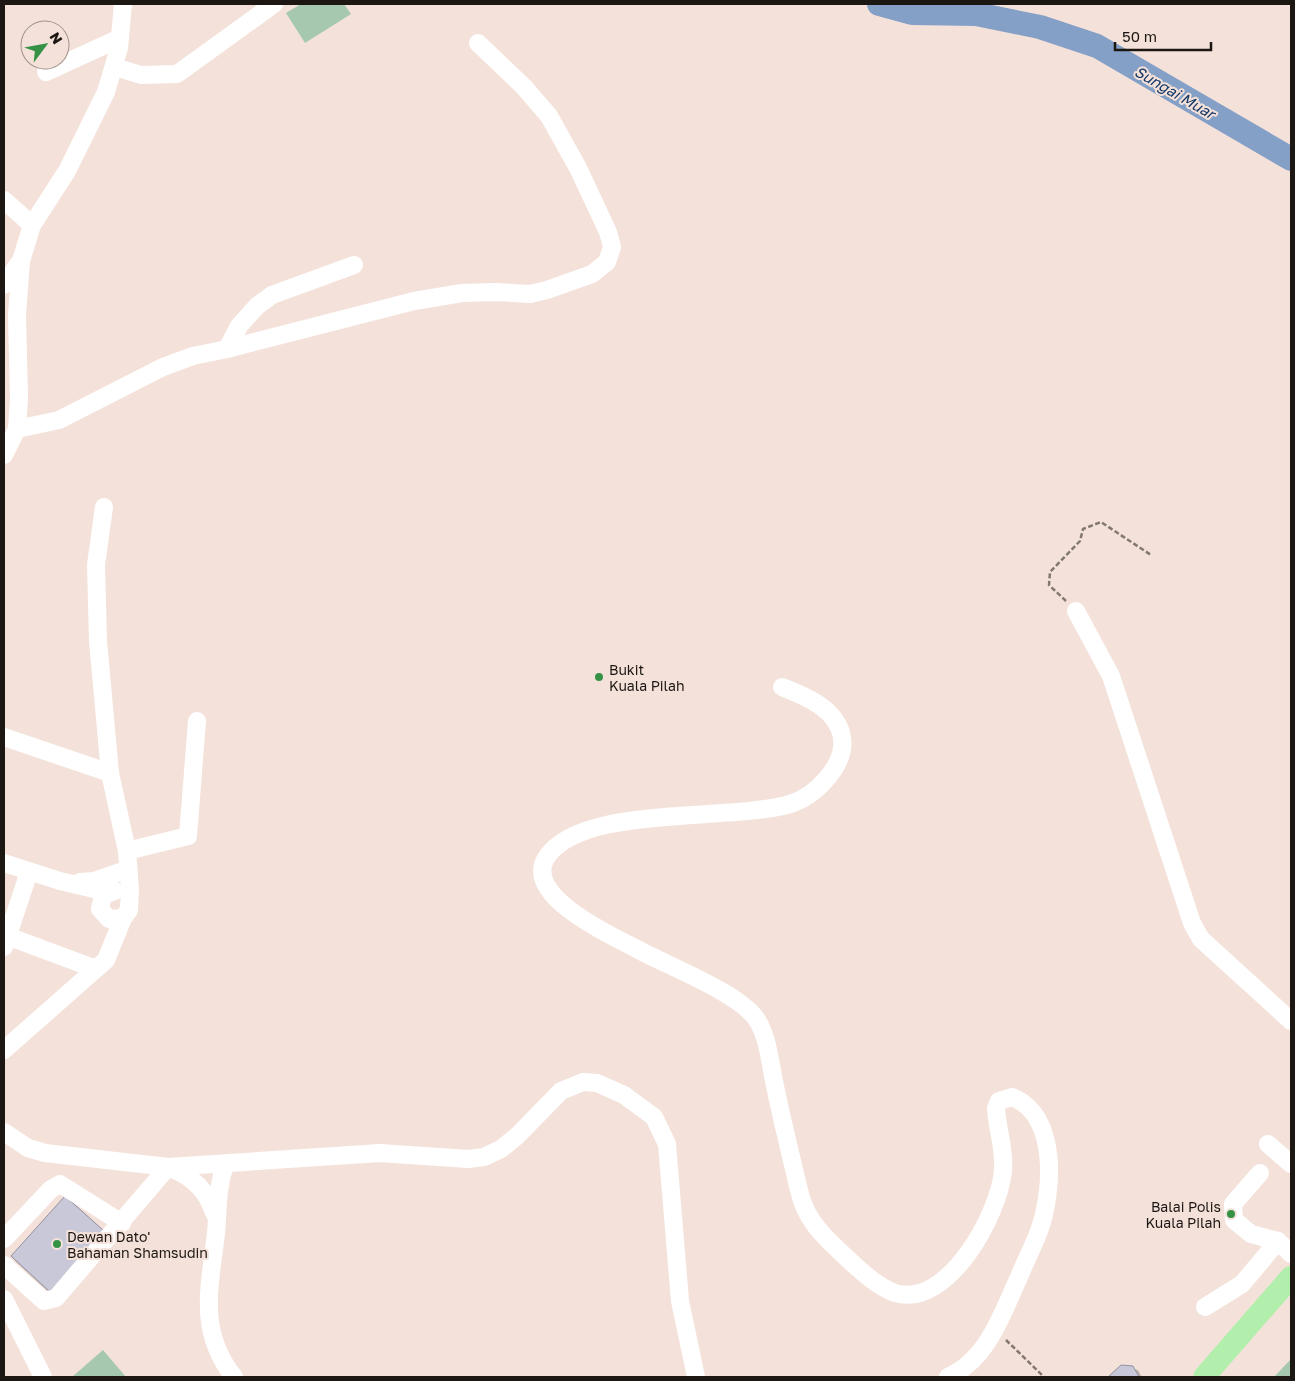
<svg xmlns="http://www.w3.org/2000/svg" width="1295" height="1381" font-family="'Golos Text',sans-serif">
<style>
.green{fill:#a5c8ae}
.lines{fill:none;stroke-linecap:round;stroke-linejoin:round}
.river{stroke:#85a0c6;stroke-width:24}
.building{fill:#c9c8d8;stroke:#91909f;filter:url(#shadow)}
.path{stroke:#837772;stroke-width:2.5;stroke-dasharray:5 2.5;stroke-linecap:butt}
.minor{stroke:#fff;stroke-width:18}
.major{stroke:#b2eeac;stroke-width:22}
.poi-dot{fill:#359244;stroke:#f4e2da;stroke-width:2}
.labels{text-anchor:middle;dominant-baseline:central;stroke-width:4;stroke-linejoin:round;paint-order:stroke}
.poi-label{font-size:14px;fill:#1d1714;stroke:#f4e2da;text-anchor:start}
.water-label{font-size:15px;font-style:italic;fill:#133767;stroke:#f4e2da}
</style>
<defs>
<filter id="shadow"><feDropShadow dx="4.5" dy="4.5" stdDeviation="0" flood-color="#0004"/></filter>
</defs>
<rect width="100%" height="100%" fill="#f4e2da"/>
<g class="green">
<polygon points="301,4 344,4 351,14 305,43 286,13"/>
<polygon points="103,1350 126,1377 72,1377"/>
<polygon points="1291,1359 1291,1377 1274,1377"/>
</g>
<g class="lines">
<polyline class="river" points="879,4 912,13 976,14 1040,27 1097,46 1291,159"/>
</g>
<g class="building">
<polygon points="65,1196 104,1231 50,1292 11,1256"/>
<polygon points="1121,1365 1133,1366 1139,1377 1108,1377"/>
</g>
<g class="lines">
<g class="path">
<polyline points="1066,601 1049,585 1050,572 1080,541 1083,529 1101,522 1151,555"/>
<polyline points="1006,1340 1044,1377"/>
</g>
<g class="minor">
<polyline points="115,67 141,75 177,74 274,4"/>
<polyline points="46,72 120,38"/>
<polyline points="4,200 32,225"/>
<polyline points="4,285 19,263"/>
<polyline points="227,349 239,326 257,306 272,295 354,265"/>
<polyline points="17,429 59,420 163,367 193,356 227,349 414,301 462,293 495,292 530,294 547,290 592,274 607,262 612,247 608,232 578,168 549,116 524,87 478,43"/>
<polyline points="4,455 17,429 19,398 17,315 21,261 32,225 67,171 106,92 119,48 123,4"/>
<polyline points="1076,611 1111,676 1192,923 1201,939 1291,1021"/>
<path d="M 782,687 C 805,696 838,709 842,738 C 846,766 814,797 790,804 C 729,822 580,804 546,858 C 523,896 612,936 637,949 C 666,965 740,993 757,1020 C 768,1037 770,1062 774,1081 C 780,1111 787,1140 794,1169 C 797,1181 799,1194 804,1206 C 813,1228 832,1244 849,1260 C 862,1272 878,1287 895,1293 C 948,1309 999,1214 1003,1171 C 1005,1149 997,1129 996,1108 L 999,1101 L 1012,1097 C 1059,1115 1053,1193 1039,1231 C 1033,1247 1025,1262 1019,1277 C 1002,1314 988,1359 948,1377"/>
<polyline points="4,737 110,773"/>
<polyline points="127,851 188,836 197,721"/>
<polyline points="4,863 60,881 107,892"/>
<polyline points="80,882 94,881 120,872"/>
<polyline points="115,891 103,895 100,909 109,919 123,918"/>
<polyline points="7,936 96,969"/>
<polyline points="4,947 29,872"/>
<polyline points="4,1050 106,960 123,918 129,910 130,889 127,851 110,773 98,641 96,565 104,507"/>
<polyline points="4,1132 28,1148 45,1153 168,1167 380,1153 468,1159 484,1157 501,1149 517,1136 561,1091 583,1082 597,1083 624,1095 654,1117 667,1144 680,1301 696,1377"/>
<polyline points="1268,1144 1291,1164"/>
<path d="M 170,1168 C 192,1176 207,1190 214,1213"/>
<path d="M 224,1168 C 217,1190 218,1210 216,1233 C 210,1286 197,1331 234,1377"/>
<polyline points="1260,1173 1233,1204 1234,1220 1251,1234 1278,1241 1291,1254"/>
<polyline points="4,1239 51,1189 60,1184 122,1223"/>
<polyline points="4,1265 44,1301 56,1298 168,1167"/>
<polyline points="4,1299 43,1377"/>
<polyline points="1205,1307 1242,1284 1278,1241"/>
</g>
<polyline class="major" points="1204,1377 1291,1277"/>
</g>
<g class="poi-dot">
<circle cx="599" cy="677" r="5"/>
<circle cx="1231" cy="1214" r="5"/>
<circle cx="57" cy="1244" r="5"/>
</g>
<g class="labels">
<g class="poi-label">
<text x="609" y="669">Bukit<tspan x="609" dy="16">Kuala Pilah</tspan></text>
<text x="1221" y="1206" text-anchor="end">Balai Polis<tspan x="1221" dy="16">Kuala Pilah</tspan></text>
<text x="67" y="1236">Dewan Dato'<tspan x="67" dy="16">Bahaman Shamsudin</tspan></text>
</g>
<g class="water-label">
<text transform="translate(1175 92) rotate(30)">Sungai Muar</text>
</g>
</g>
<rect width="1295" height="1381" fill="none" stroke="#1d1714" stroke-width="10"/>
<g transform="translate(45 45) rotate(58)"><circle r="24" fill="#f4e2da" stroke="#9e918b"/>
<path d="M0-4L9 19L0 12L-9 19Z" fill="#359244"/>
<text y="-8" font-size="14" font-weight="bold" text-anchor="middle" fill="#1d1714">N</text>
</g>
<path d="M1115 42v8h96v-8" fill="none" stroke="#1d1714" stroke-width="2.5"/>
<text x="1122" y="42" font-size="15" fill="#1d1714" stroke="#f4e2da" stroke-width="4" paint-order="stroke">50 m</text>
</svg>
